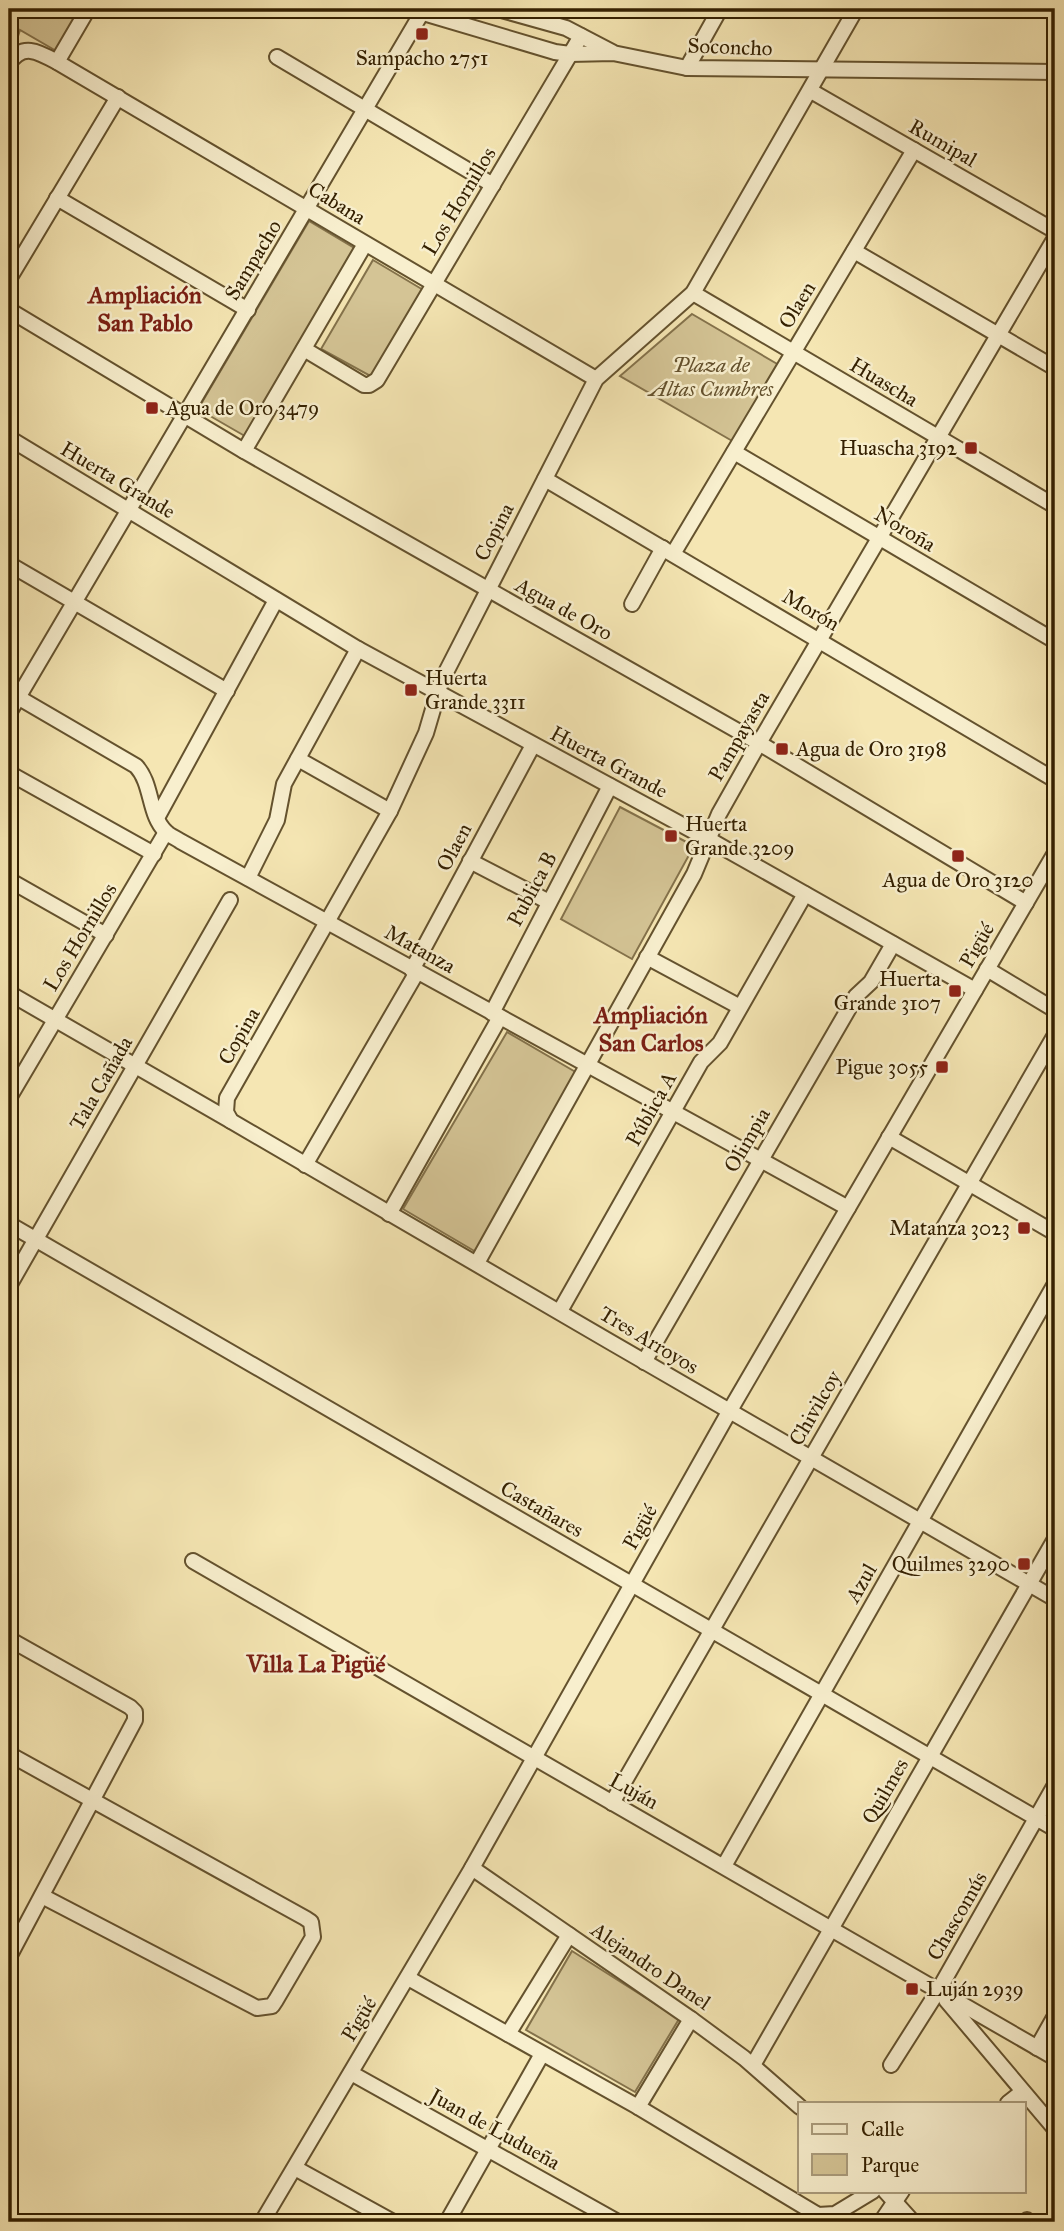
<svg xmlns="http://www.w3.org/2000/svg" width="1064" height="2231" font-family="'IM FELL Great Primer',serif">
<style>
.green{fill:#d4c495;stroke:#84724b;stroke-width:2}
.lines{fill:none;stroke-linecap:round;stroke-linejoin:round}
.minor-casing{stroke:#64522e;stroke-width:18}
.minor{stroke:#f8efce;stroke-width:14}
.poi-dot{fill:#8f2418;stroke:#f8efce;stroke-width:2.5}
.labels{text-anchor:middle;dominant-baseline:central;stroke-width:5;stroke-linejoin:round;paint-order:stroke}
.street-label{font-size:21px;fill:#342001;stroke:#f8efce}
.poi-label{font-size:21px;fill:#342001;stroke:#f8efce;text-anchor:start}
.park-label{font-size:21px;font-style:italic;fill:#64512d;stroke:#f8efce}
.quarter-label{font-size:24px;font-weight:bold;fill:#7a1f14;stroke:#f8efce}
</style>
<rect width="100%" height="100%" fill="#f5e6b3"/>
<filter id="stains"><feTurbulence type="fractalNoise" baseFrequency=".00286" numOctaves="4"/><feColorMatrix values="0 0 0 0 .2 0 0 0 0 .09 0 0 0 0 .02 0 0 0 .5 -.17"/></filter>
<radialGradient id="worn" r=".72"><stop offset=".6" stop-color="#630" stop-opacity="0"/><stop offset="1" stop-color="#630" stop-opacity=".3"/></radialGradient>
<g class="green">
<polygon points="9,9 83,9 58,52 20,30 9,64"/>
<polygon points="309,221 361,252 250,439 198,409"/>
<polygon points="373,260 425,291 374,378 321,349"/>
<polygon points="692,314 779,365 734,442 620,376"/>
<polygon points="620,807 694,846 632,959 561,919"/>
<polygon points="507,1032 579,1074 476,1252 403,1209"/>
<polygon points="572,1951 679,2019 635,2092 526,2030"/>
</g>
<g class="lines">
<g class="minor-casing">
<g id="minor">
<polyline points="410,9 555,52 570,54 613,53 687,68 1055,72"/>
<polyline points="498,9 566,28 612,52"/>
<path d="M 856,9 L 693,293 L 596,379 L 441,682 L 426,733 L 390,811 L 227,1098 L 226,1112 L 231,1121 C 505,1281 780,1441 1055,1599"/>
<polyline points="277,57 493,185"/>
<polyline points="57,62 596,379"/>
<path d="M 9,64 C 22,42 39,52 57,62 L 88,9"/>
<polyline points="687,68 720,9"/>
<polyline points="811,91 1055,231"/>
<polyline points="57,198 248,310"/>
<polyline points="854,251 1055,368"/>
<polyline points="9,279 118,97"/>
<polyline points="693,293 1055,506"/>
<polyline points="9,310 244,451 759,743 1026,903"/>
<polyline points="304,349 364,385 369,385 377,380 581,36"/>
<polyline points="9,438 358,649 708,839 975,990"/>
<polyline points="244,451 365,244"/>
<polyline points="734,452 1055,641"/>
<polyline points="545,479 1055,780"/>
<polyline points="673,554 914,150"/>
<polyline points="9,564 227,691"/>
<polyline points="632,604 663,548"/>
<path d="M 9,692 L 136,766 C 153,784 148,815 166,832 C 170,836 176,838 180,841 L 848,1208"/>
<polyline points="9,713 424,9"/>
<polyline points="298,759 390,811"/>
<polyline points="9,773 154,854"/>
<polyline points="157,818 276,600"/>
<polyline points="470,861 549,902"/>
<polyline points="248,878 277,820 284,784 358,649"/>
<polyline points="9,880 106,935"/>
<polyline points="647,957 740,1007"/>
<polyline points="987,969 1055,1010"/>
<polyline points="412,970 533,745"/>
<polyline points="9,993 231,1121"/>
<polyline points="492,1013 610,786"/>
<polyline points="9,1098 166,832"/>
<polyline points="889,1137 1055,1233"/>
<polyline points="305,1165 417,972"/>
<polyline points="389,1214 500,1017"/>
<polyline points="9,1224 1055,1829"/>
<polyline points="477,1263 694,874 719,814 759,743 1055,238"/>
<polyline points="9,1286 230,900"/>
<polyline points="560,1311 701,1062 720,1043 805,894"/>
<polyline points="644,1362 856,996 871,982 893,944"/>
<polyline points="193,1561 1055,2058"/>
<polyline points="9,1639 130,1707 135,1712 135,1720 9,1957"/>
<polyline points="9,1754 305,1918 311,1922 313,1937 276,2000 272,2006 257,2008 42,1896"/>
<polyline points="612,1803 1055,1035"/>
<polyline points="724,1866 1055,1284"/>
<polyline points="472,1868 691,2019 744,2058 800,2107"/>
<polyline points="408,1978 638,2107 818,2215 835,2214 873,2191"/>
<polyline points="946,2000 1055,2129"/>
<polyline points="508,2034 569,1935"/>
<polyline points="1037,2048 1055,2016"/>
<polyline points="753,2065 1055,1539"/>
<polyline points="891,2065 938,1991 1055,1785"/>
<polyline points="351,2073 618,2222"/>
<polyline points="1008,2103 1022,2092"/>
<polyline points="638,2107 691,2019"/>
<polyline points="295,2168 393,2222"/>
<polyline points="885,2191 913,2222"/>
<polyline points="1027,2220 1029,2222"/>
<polyline points="262,2222 472,1868 729,1412 1055,853"/>
<polyline points="447,2222 542,2054"/>
<polyline points="881,2222 902,2191"/>
</g>
</g>
<use href="#minor" class="minor"/>
</g>
<g class="poi-dot">
<rect x="415" y="27" width="14" height="14" rx="3.5"/>
<rect x="145" y="401" width="14" height="14" rx="3.5"/>
<rect x="964" y="441" width="14" height="14" rx="3.5"/>
<rect x="404" y="683" width="14" height="14" rx="3.5"/>
<rect x="775" y="742" width="14" height="14" rx="3.5"/>
<rect x="664" y="829" width="14" height="14" rx="3.5"/>
<rect x="951" y="849" width="14" height="14" rx="3.5"/>
<rect x="948" y="984" width="14" height="14" rx="3.5"/>
<rect x="935" y="1060" width="14" height="14" rx="3.5"/>
<rect x="1017" y="1221" width="14" height="14" rx="3.5"/>
<rect x="1017" y="1557" width="14" height="14" rx="3.5"/>
<rect x="905" y="1982" width="14" height="14" rx="3.5"/>
</g>
<g class="labels">
<g class="street-label">
<text transform="translate(730 47) rotate(2)">Soconcho</text>
<text transform="translate(943 143) rotate(30)">Rumipal</text>
<text transform="translate(459 201) rotate(-59)">Los Hornillos</text>
<text transform="translate(337 203) rotate(31)">Cabana</text>
<text transform="translate(253 260) rotate(-59)">Sampacho</text>
<text transform="translate(797 305) rotate(-59)">Olaen</text>
<text transform="translate(884 382) rotate(31)">Huascha</text>
<text transform="translate(118 480) rotate(31)">Huerta Grande</text>
<text transform="translate(905 529) rotate(31)">Noroña</text>
<text transform="translate(494 532) rotate(-63)">Copina</text>
<text transform="translate(564 609) rotate(29)">Agua de Oro</text>
<text transform="translate(811 610) rotate(30)">Morón</text>
<text transform="translate(739 736) rotate(-60)">Pampayasta</text>
<text transform="translate(609 762) rotate(28)">Huerta Grande</text>
<text transform="translate(454 847) rotate(-62)">Olaen</text>
<text transform="translate(532 889) rotate(-62)">Publica B</text>
<text transform="translate(80 937) rotate(-59)">Los Hornillos</text>
<text transform="translate(977 945) rotate(-60)">Pigüé</text>
<text transform="translate(420 949) rotate(29)">Matanza</text>
<text transform="translate(239 1036) rotate(-60)">Copina</text>
<text transform="translate(101 1083) rotate(-60)">Tala Cañada</text>
<text transform="translate(651 1109) rotate(-61)">Pública A</text>
<text transform="translate(747 1140) rotate(-60)">Olimpia</text>
<text transform="translate(649 1340) rotate(31)">Tres Arroyos</text>
<text transform="translate(815 1408) rotate(-60)">Chivilcoy</text>
<text transform="translate(542 1509) rotate(30)">Castañares</text>
<text transform="translate(640 1527) rotate(-61)">Pigüé</text>
<text transform="translate(861 1583) rotate(-60)">Azul</text>
<text transform="translate(634 1791) rotate(29)">Luján</text>
<text transform="translate(885 1791) rotate(-60)">Quilmes</text>
<text transform="translate(957 1916) rotate(-60)">Chascomús</text>
<text transform="translate(651 1966) rotate(34)">Alejandro Danel</text>
<text transform="translate(359 2019) rotate(-59)">Pigüé</text>
<text transform="translate(495 2129) rotate(29)">Juan de Ludueña</text>
</g>
<g class="poi-label">
<text x="422" y="58" text-anchor="middle">Sampacho 2751</text>
<text x="166" y="408">Agua de Oro 3479</text>
<text x="957" y="448" text-anchor="end">Huascha 3192</text>
<text x="425" y="678">Huerta<tspan x="425" dy="24">Grande 3311</tspan></text>
<text x="796" y="749">Agua de Oro 3198</text>
<text x="685" y="824">Huerta<tspan x="685" dy="24">Grande 3209</tspan></text>
<text x="958" y="880" text-anchor="middle">Agua de Oro 3120</text>
<text x="941" y="979" text-anchor="end">Huerta<tspan x="941" dy="24">Grande 3107</tspan></text>
<text x="928" y="1067" text-anchor="end">Pigue 3055</text>
<text x="1010" y="1228" text-anchor="end">Matanza 3023</text>
<text x="1010" y="1564" text-anchor="end">Quilmes 3290</text>
<text x="926" y="1989">Luján 2939</text>
</g>
<g class="park-label">
<text x="711" y="365">Plaza de<tspan x="711" dy="24">Altas Cumbres</tspan></text>
</g>
<g class="quarter-label">
<text x="145" y="295">Ampliación<tspan x="145" dy="28">San Pablo</tspan></text>
<text x="651" y="1015">Ampliación<tspan x="651" dy="28">San Carlos</tspan></text>
<text x="316" y="1664">Villa La Pigüé</text>
</g>
</g>
<rect width="1064" height="2231" fill="none" stroke="#f5e6b3" stroke-width="35"/>
<rect x="10" y="10" width="1043" height="2210" fill="none" stroke="#342001" stroke-width="3.5"/>
<rect x="18" y="18" width="1029" height="2196" fill="none" stroke="#342001" stroke-width="2"/>
<rect x="798" y="2102" width="228" height="91" fill="#f8efce" stroke="#aa9c7c" stroke-width="2"/>
<rect x="812" y="2124" width="35" height="10" fill="#f8efce" stroke="#aa9c7c" stroke-width="2"/>
<text x="861" y="2136" font-size="21" fill="#342001">Calle</text>
<rect x="812" y="2154" width="35" height="21" fill="#d4c495" stroke="#aa9c7c" stroke-width="2"/>
<text x="861" y="2172" font-size="21" fill="#342001">Parque</text>
<rect width="100%" height="100%" filter="url(#stains)"/>
<rect width="100%" height="100%" fill="url(#worn)"/>
</svg>
